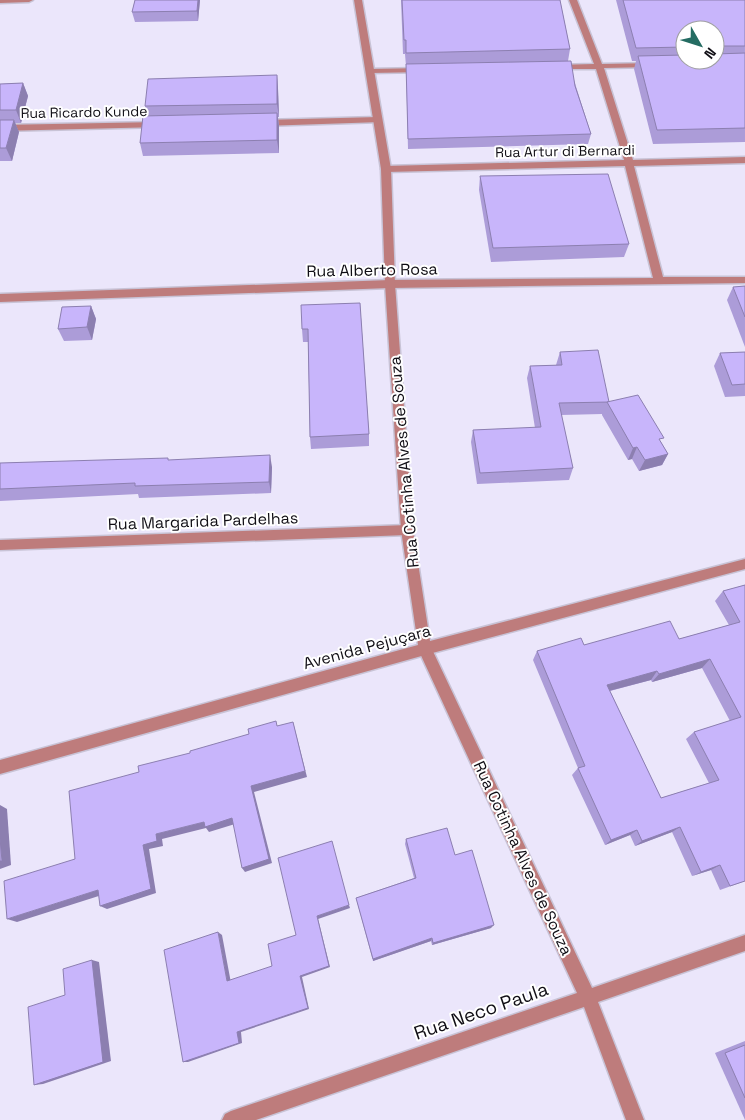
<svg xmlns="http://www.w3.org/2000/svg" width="745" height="1120" font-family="'Space Grotesk',sans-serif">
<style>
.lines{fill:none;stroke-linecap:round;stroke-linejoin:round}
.minor-casing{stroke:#c8c3d6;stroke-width:3}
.tertiary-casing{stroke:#c8c3d6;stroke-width:3}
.minor{fill:#be7c7c;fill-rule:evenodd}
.tertiary{fill:#be7c7c;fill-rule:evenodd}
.wall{fill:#ac9cd8;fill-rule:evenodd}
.shaded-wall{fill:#8c7fb0}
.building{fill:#c8b5fb;stroke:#8c7fb0;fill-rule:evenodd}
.labels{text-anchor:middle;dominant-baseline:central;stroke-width:4;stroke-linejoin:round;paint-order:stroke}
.far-street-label{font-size:14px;fill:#100e15;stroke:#fff}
.street-label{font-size:16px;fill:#100e15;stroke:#fff}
.near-street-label{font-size:19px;fill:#100e15;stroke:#fff}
</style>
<rect width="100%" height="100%" fill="#ebe6fb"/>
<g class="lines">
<g class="minor-casing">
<g id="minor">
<polygon points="569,0 577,0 602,64 653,63 657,65 653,67 604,68 633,160 745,157 745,163 634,166 663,277 745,277 745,283 390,288 0,302 0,294 390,280 653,278 625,166 386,172 381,169 386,166 624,160 596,69 555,69 551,67 555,65 594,64"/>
<polygon points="423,68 427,70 426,72 370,73 366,71 370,69"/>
<polygon points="378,117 381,118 381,122 263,126 259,123 263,120"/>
<polygon points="158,122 162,125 161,127 0,131 0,125"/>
<polygon points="407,525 411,526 413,530 411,534 407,535 0,550 0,540"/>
<polygon points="425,643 430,645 592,988 745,935 745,951 598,1002 644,1120 626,1120 584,1007 256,1120 222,1120 225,1114 231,1111 577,993 418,649 420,645"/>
</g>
</g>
<g class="tertiary-casing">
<g id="tertiary">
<polygon points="0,0 33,0 29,2 0,3"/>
<polygon points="354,0 362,0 391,169 395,284 413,530 430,641 745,559 745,569 425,655 0,774 0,760 418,645 401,530 385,284 381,169"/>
</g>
</g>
<use href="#minor" class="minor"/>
<use href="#tertiary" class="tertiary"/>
</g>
<g class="wall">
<polygon points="135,0 200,0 198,21 135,22 132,12"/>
<polygon points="401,0 560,0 570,49 568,61 591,134 588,144 408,149 406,66 405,54 403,54"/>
<path d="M 616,0 L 745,0 L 745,142 L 653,144 L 634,69 L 636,61 L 632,61 ZM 685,30 L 715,30 L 715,60 L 685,60 Z"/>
<polygon points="277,75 278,89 279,117 278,117 279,126 279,153 143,156 140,143 147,116 145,106"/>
<polygon points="23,83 28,96 21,123 15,123 19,132 12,161 0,161 0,84"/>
<polygon points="480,176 629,244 624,257 491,262 479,190"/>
<polygon points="745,286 745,347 727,300 733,287"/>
<polygon points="360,303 369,434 369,446 311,449 310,437 308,342 303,342 302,329"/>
<polygon points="91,306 96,319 92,340 64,341 58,329"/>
<polygon points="560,352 609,402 661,442 668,454 662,465 639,471 632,459 628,460 602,415 602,414 561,415 573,468 569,480 477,484 471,442 473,430 535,428 527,378 530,366 556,365"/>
<polygon points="745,352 745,396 725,397 714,366 720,353"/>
<polygon points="169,460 272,467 271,493 139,498 138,494 0,501 0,463"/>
<path d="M 745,585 L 745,881 L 720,890 L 711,870 L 692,876 L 672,832 L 635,846 L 630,835 L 605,845 L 572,775 L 578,768 L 533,660 L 537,651 L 584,645 L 679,639 L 729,625 L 715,601 L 723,591 ZM 702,668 L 730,721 L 694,732 L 686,739 L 709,783 L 661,798 L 610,691 L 651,680 L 652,682 Z"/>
<polygon points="406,839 455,855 491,928 432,945 431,941 373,961 356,898 414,878 405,844"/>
<polygon points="745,1041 745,1120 715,1053"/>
</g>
<g class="shaded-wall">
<polygon points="198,0 200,0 198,21 197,11"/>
<polygon points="277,75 278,89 279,117 277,104"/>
<polygon points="23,83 28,96 21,123 16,110"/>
<polygon points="277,113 279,126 279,153 277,140"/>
<polygon points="14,120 19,132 12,161 6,148"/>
<polygon points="91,306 96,319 92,340 87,327"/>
<polygon points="637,447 632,459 628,460 633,448"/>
<polygon points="668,454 662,465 639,471 645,460"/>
<polygon points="270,455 272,467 271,493 269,482"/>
<polygon points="710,659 702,668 652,682 659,674"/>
<polygon points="657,671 651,680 601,693 607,685"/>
<polygon points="293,722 307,777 254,792 272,863 245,872 242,868 251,786"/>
<polygon points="0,805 7,809 11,865 0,869"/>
<polygon points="232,818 235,824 209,832 206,828 162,839 163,846 149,849 156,893 107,909 100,906 143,845 156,834 204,822"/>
<polygon points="680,827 672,832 635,846 642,841"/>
<polygon points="637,830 630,835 605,845 611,840"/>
<polygon points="720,865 711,870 692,876 701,872"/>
<polygon points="98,890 105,894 17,922 7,919"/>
<polygon points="349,905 350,908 318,919 330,967 302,977 309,1009 241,1032 242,1043 188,1062 183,1062 237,1032 300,976 317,916"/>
<polygon points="494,925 491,928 432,945 433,943"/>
<polygon points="218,932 222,935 231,983 227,981"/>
<polygon points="432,938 431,941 373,961 373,959"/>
<polygon points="92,960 99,962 111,1061 43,1084 34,1085"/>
</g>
<g class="building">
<polygon points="135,0 198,0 197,11 132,12"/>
<polygon points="402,0 560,0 570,49 406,53 406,40 404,40"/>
<polygon points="623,0 745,0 745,46 715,46 715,30 685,30 685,47 636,48"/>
<polygon points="745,53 745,128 657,130 638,56 685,55 685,60 715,60 715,54"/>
<polygon points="571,61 575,86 591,134 408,139 406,64"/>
<polygon points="277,75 277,104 145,106 148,79"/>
<polygon points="23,83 16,110 0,110 0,84"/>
<polygon points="277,113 277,140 140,143 143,116"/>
<polygon points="0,120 14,120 6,148 0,148"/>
<polygon points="608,174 629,244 493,248 480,176"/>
<polygon points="745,286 745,317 733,287"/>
<polygon points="360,303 369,434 310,437 308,329 302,329 301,305"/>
<polygon points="91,306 87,327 58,329 62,307"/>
<polygon points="598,350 609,402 559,403 573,468 480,473 473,430 541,427 530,366 562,365 560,352"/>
<polygon points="745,352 745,384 732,385 720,353"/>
<polygon points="638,395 664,438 659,439 668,454 645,460 637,447 633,448 607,402"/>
<polygon points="270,455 269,482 135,486 135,483 0,489 0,463 168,458 168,460"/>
<path d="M 745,585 L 745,881 L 730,886 L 720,865 L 701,872 L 680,827 L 642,841 L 637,830 L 611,840 L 578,768 L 585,766 L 537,651 L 581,638 L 584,645 L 670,621 L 679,639 L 740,622 L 723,591 ZM 710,659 L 741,717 L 694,732 L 719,780 L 661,798 L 607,685 L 657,671 L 659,674 Z"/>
<polygon points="276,721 277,726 293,722 305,771 251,786 269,859 242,868 232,818 205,827 204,822 156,834 157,841 143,845 151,889 100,906 98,890 7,919 4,881 75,859 69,791 139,772 138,766 190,753 190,751 249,734 248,729"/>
<polygon points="447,828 455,855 472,850 494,925 433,943 432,938 373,959 356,898 416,878 406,839"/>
<polygon points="0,838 2,861 0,861"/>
<polygon points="332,841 349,905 317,916 329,966 300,976 308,1008 237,1032 239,1043 183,1062 164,950 218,932 227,981 272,966 268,944 296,935 278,858"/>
<polygon points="92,960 103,1062 34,1085 28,1007 65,995 63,969"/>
<polygon points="745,1045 745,1098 725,1053"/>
</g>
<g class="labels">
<g class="far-street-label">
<text transform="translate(84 112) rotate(-1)">Rua Ricardo Kunde</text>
<text transform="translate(565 151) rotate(-1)">Rua Artur di Bernardi</text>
</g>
<g class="street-label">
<text transform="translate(372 270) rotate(-1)">Rua Alberto Rosa</text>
<text transform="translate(404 462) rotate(-95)">Rua Cotinha Alves de Souza</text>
<text transform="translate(203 521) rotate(-2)">Rua Margarida Pardelhas</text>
<text transform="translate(367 647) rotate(-15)">Avenida Pejuçara</text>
<text transform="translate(523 858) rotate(65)">Rua Cotinha Alves de Souza</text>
</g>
<g class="near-street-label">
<text transform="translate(481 1011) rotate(-19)">Rua Neco Paula</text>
</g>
</g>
<g transform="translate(700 45) rotate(129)"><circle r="24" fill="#ffffff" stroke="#9f9fa1"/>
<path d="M0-4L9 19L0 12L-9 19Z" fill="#246c62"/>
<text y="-8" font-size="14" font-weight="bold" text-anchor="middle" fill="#100e15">N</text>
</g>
</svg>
